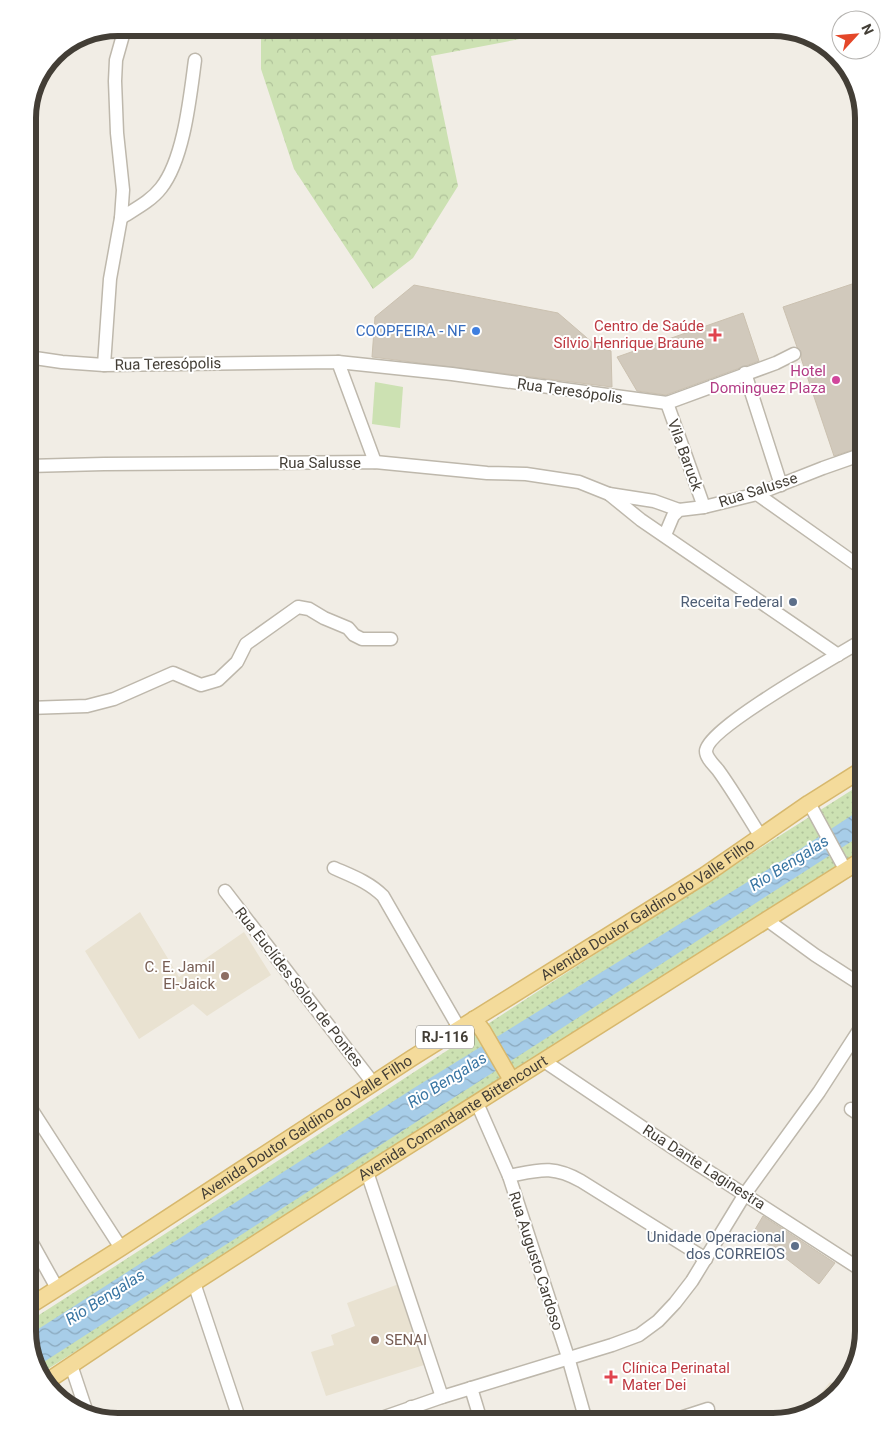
<svg xmlns="http://www.w3.org/2000/svg" width="891" height="1449" font-family="Roboto,sans-serif">
<style>
.education{fill:#e9e2d1}
.grass{fill:url(#grass-dots)}
.forest{fill:url(#forest-crowns)}
.garden{fill:#cce1b2}
.water{fill:url(#water-waves)}
.building{fill:#d1c9bc;stroke:#cbc1b0}
.lines{fill:none;stroke-linecap:round;stroke-linejoin:round}
.minor-casing{stroke:#beb8ac;stroke-width:15}
.major-casing{stroke:#d7b86d;stroke-width:18}
.minor{stroke:#fff;stroke-width:12}
.major{stroke:#f4db9b;stroke-width:15}
.shop-dot{fill:#3f7fe0;stroke:#fff;stroke-width:2}
.health-dot{fill:#e0444e;stroke:#fff;stroke-width:2}
.hotel-dot{fill:#d1479c;stroke:#fff;stroke-width:2}
.service-dot{fill:#5c6f8a;stroke:#fff;stroke-width:2}
.education-dot{fill:#8d6e63;stroke:#fff;stroke-width:2}
.labels{text-anchor:middle;dominant-baseline:central;stroke-width:4;stroke-linejoin:round;paint-order:stroke}
.shield{fill:#fff;stroke:#7b7872;stroke-width:1}
.shield-label{font-size:14px;font-weight:bold;fill:#433e36}
.health-label{font-size:15px;fill:#be3a42;stroke:#fff;text-anchor:end}
.shop-label{font-size:15px;fill:#366cbe;stroke:#fff;text-anchor:end}
.street-label{font-size:15px;fill:#433e36;stroke:#fff}
.hotel-label{font-size:15px;fill:#b23c85;stroke:#fff;text-anchor:end}
.service-label{font-size:15px;fill:#4e5e75;stroke:#fff;text-anchor:end}
.education-label{font-size:15px;fill:#785e54;stroke:#fff;text-anchor:end}
.water-label{font-size:16px;font-style:italic;fill:#3a76a3;stroke:#fff}
.rim{fill:none;stroke:#433e36;stroke-width:6}
</style>
<defs>
<pattern id="grass-dots" width="8" height="8" patternUnits="userSpaceOnUse" patternTransform="scale(1.25)"><rect width="8" height="8" fill="#cce1b2"/><path d="M2 2h.1M6 6h.1" fill="none" stroke="#b0c29a" stroke-width="1.8" stroke-linecap="round"/></pattern>
<pattern id="forest-crowns" width="20" height="18" patternUnits="userSpaceOnUse" patternTransform="scale(1.25)"><rect width="20" height="18" fill="#cce1b2"/><path d="M2 6a3 3 0 1 1 6 0M12 15a3 3 0 1 1 6 0" fill="none" stroke="#b0c29a"/></pattern>
<pattern id="water-waves" width="16" height="10" patternUnits="userSpaceOnUse" patternTransform="scale(1.25)"><rect width="16" height="10" fill="#a7cde8"/><path d="M0 5q4-4 8 0t8 0" fill="none" stroke="#8aa8bd"/></pattern>
</defs>
<rect width="100%" height="100%" fill="#f1ede5"/>
<g class="education">
<polygon points="140,912 179,977 244,932 271,975 207,1016 193,1004 139,1039 85,951"/>
<polygon points="399,1284 424,1365 326,1396 311,1352 334,1345 331,1335 355,1326 347,1303"/>
<polygon points="830,1382 840,1388 813,1412 805,1414"/>
</g>
<path class="grass" d="M 863,783 L 863,850 L 40,1374 L 37,1371 L 28,1331 L 28,1322 C 307,1144 583,959 863,783 Z"/>
<polygon class="forest" points="261,28 552,28 546,34 431,56 458,186 413,258 373,289 294,169 261,69"/>
<polygon class="garden" points="375,382 403,387 400,428 372,424"/>
<polygon class="water" points="863,808 863,834 36,1367 29,1335 414,1088 788,857"/>
<g class="building">
<polygon points="864,280 864,446 834,456 801,358 801,351 797,347 783,307"/>
<polygon points="414,285 558,313 594,344 611,351 612,387 372,357 375,317"/>
<polygon points="743,313 759,361 666,395 637,391 617,357"/>
<polygon points="763,1216 835,1263 819,1284 753,1233"/>
</g>
<g class="lines">
<g class="minor-casing">
<g id="minor">
<path d="M 121,218 C 135,209 151,201 161,188 C 184,159 190,97 195,60"/>
<polyline points="28,357 62,362 104,365 338,362 375,462"/>
<polyline points="338,362 452,374 667,403 776,363 794,354"/>
<polyline points="104,365 110,279 121,218 123,190 117,133 115,81 116,60 125,28"/>
<polyline points="745,373 781,485"/>
<polyline points="667,403 704,507"/>
<polyline points="28,466 104,464 375,462 487,473 526,474 579,482 609,494 641,520 838,655"/>
<polyline points="609,494 654,501 679,510"/>
<polyline points="757,494 863,569"/>
<polyline points="665,535 673,516 679,510 704,507 757,494 823,468 863,454"/>
<polyline points="28,708 87,706 114,699 173,673 201,685 218,680 237,662 246,644 298,607 309,609 324,618 348,628 354,635 362,639 391,639"/>
<polyline points="809,803 846,871"/>
<path d="M 761,837 C 747,815 734,792 718,770 C 714,765 706,758 706,751 C 707,728 840,654 863,640"/>
<path d="M 334,868 C 352,876 369,882 383,896 L 459,1028"/>
<polyline points="225,891 373,1083"/>
<polyline points="767,920 815,955 863,986"/>
<polyline points="544,1061 691,1160 863,1271"/>
<polyline points="477,1103 509,1176 568,1357 586,1421"/>
<polyline points="28,1104 121,1248"/>
<polyline points="851,1109 863,1117"/>
<polyline points="367,1172 442,1397"/>
<path d="M 509,1176 C 540,1170 552,1165 581,1181 L 706,1259"/>
<polyline points="28,1236 57,1288"/>
<polyline points="194,1283 240,1421"/>
<polyline points="71,1365 87,1413"/>
<polyline points="471,1388 481,1421"/>
<polyline points="411,1407 416,1421"/>
<polyline points="373,1421 442,1397 612,1345 639,1335 658,1321 675,1303 692,1281 745,1194 819,1092 863,1024"/>
<polyline points="671,1421 708,1409"/>
</g>
</g>
<g class="major-casing">
<g id="major">
<polyline points="474,1019 483,1031 512,1081"/>
<path id="s1" d="M 28,1307 L 121,1248 L 412,1058 L 705,875 L 809,803 L 863,769"/>
<path id="s2" d="M 46,1382 L 194,1283 L 367,1172 L 863,859"/>
</g>
</g>
<use href="#minor" class="minor"/>
<use href="#major" class="major"/>
</g>
<circle class="shop-dot" cx="476" cy="331" r="5"/>
<g class="health-dot">
<path d="M712.5 327.5h5v5h5v5h-5v5h-5v-5h-5v-5h5z"/>
<path d="M608.5 1369.5h5v5h5v5h-5v5h-5v-5h-5v-5h5z"/>
</g>
<circle class="hotel-dot" cx="836" cy="380" r="5"/>
<g class="service-dot">
<circle cx="793" cy="602" r="5"/>
<circle cx="795" cy="1246" r="5"/>
</g>
<g class="education-dot">
<circle cx="225" cy="976" r="5"/>
<circle cx="375" cy="1340" r="5"/>
</g>
<g class="labels">
<rect class="shield" x="416" y="1025.5" width="58" height="23" rx="4"/>
<g class="shield-label">
<text x="445" y="1037">RJ-116</text>
</g>
<g class="health-label">
<text x="704" y="326">Centro de Saúde<tspan x="704" dy="17">Sílvio Henrique Braune</tspan></text>
<text x="622" y="1368" text-anchor="start">Clínica Perinatal<tspan x="622" dy="17">Mater Dei</tspan></text>
</g>
<g class="shop-label">
<text x="466" y="331">COOPFEIRA - NF</text>
</g>
<g class="street-label">
<text transform="translate(168 364) rotate(-1)">Rua Teresópolis</text>
<text transform="translate(570 391) rotate(8)">Rua Teresópolis</text>
<text transform="translate(685 455) rotate(70)">Vila Baruck</text>
<text x="320" y="463">Rua Salusse</text>
<text transform="translate(758 490) rotate(-18)">Rua Salusse</text>
<text stroke="none"><textPath href="#s1" startOffset="736">Avenida Doutor Galdino do Valle Filho</textPath></text>
<text transform="translate(299 987) rotate(52)">Rua Euclídes Solon de Pontes</text>
<text stroke="none"><textPath href="#s2" startOffset="485">Avenida Comandante Bittencourt</textPath></text>
<text stroke="none"><textPath href="#s1" startOffset="331">Avenida Doutor Galdino do Valle Filho</textPath></text>
<text transform="translate(704 1167) rotate(33)">Rua Dante Laginestra</text>
<text transform="translate(536 1261) rotate(72)">Rua Augusto Cardoso</text>
</g>
<g class="hotel-label">
<text x="826" y="371">Hotel<tspan x="826" dy="17">Dominguez Plaza</tspan></text>
</g>
<g class="service-label">
<text x="783" y="602">Receita Federal</text>
<text x="785" y="1237">Unidade Operacional<tspan x="785" dy="17">dos CORREIOS</tspan></text>
</g>
<g class="education-label">
<text x="215" y="967">C. E. Jamil<tspan x="215" dy="17">El-Jaick</tspan></text>
<text x="385" y="1340" text-anchor="start">SENAI</text>
</g>
<g class="water-label">
<text transform="translate(789 863) rotate(-32)">Rio Bengalas</text>
<text transform="translate(447 1080) rotate(-32)">Rio Bengalas</text>
<text transform="translate(105 1297) rotate(-32)">Rio Bengalas</text>
</g>
</g>
<path d="M0 0H891V1449H0ZM118 36H773A82 82 0 0 1 855 118V1331A82 82 0 0 1 773 1413H118A82 82 0 0 1 36 1331V118A82 82 0 0 1 118 36Z" fill="#fff" fill-rule="evenodd"/>
<path class="rim" d="M118 36H773A82 82 0 0 1 855 118V1331A82 82 0 0 1 773 1413H118A82 82 0 0 1 36 1331V118A82 82 0 0 1 118 36Z"/>
<g transform="translate(856 35) rotate(64)"><circle r="24" fill="#ffffff" stroke="#b4b2af"/>
<path d="M0-4L9 19L0 12L-9 19Z" fill="#e44729"/>
<text y="-8" font-size="14" font-weight="bold" text-anchor="middle" fill="#433e36">N</text>
</g>
</svg>
